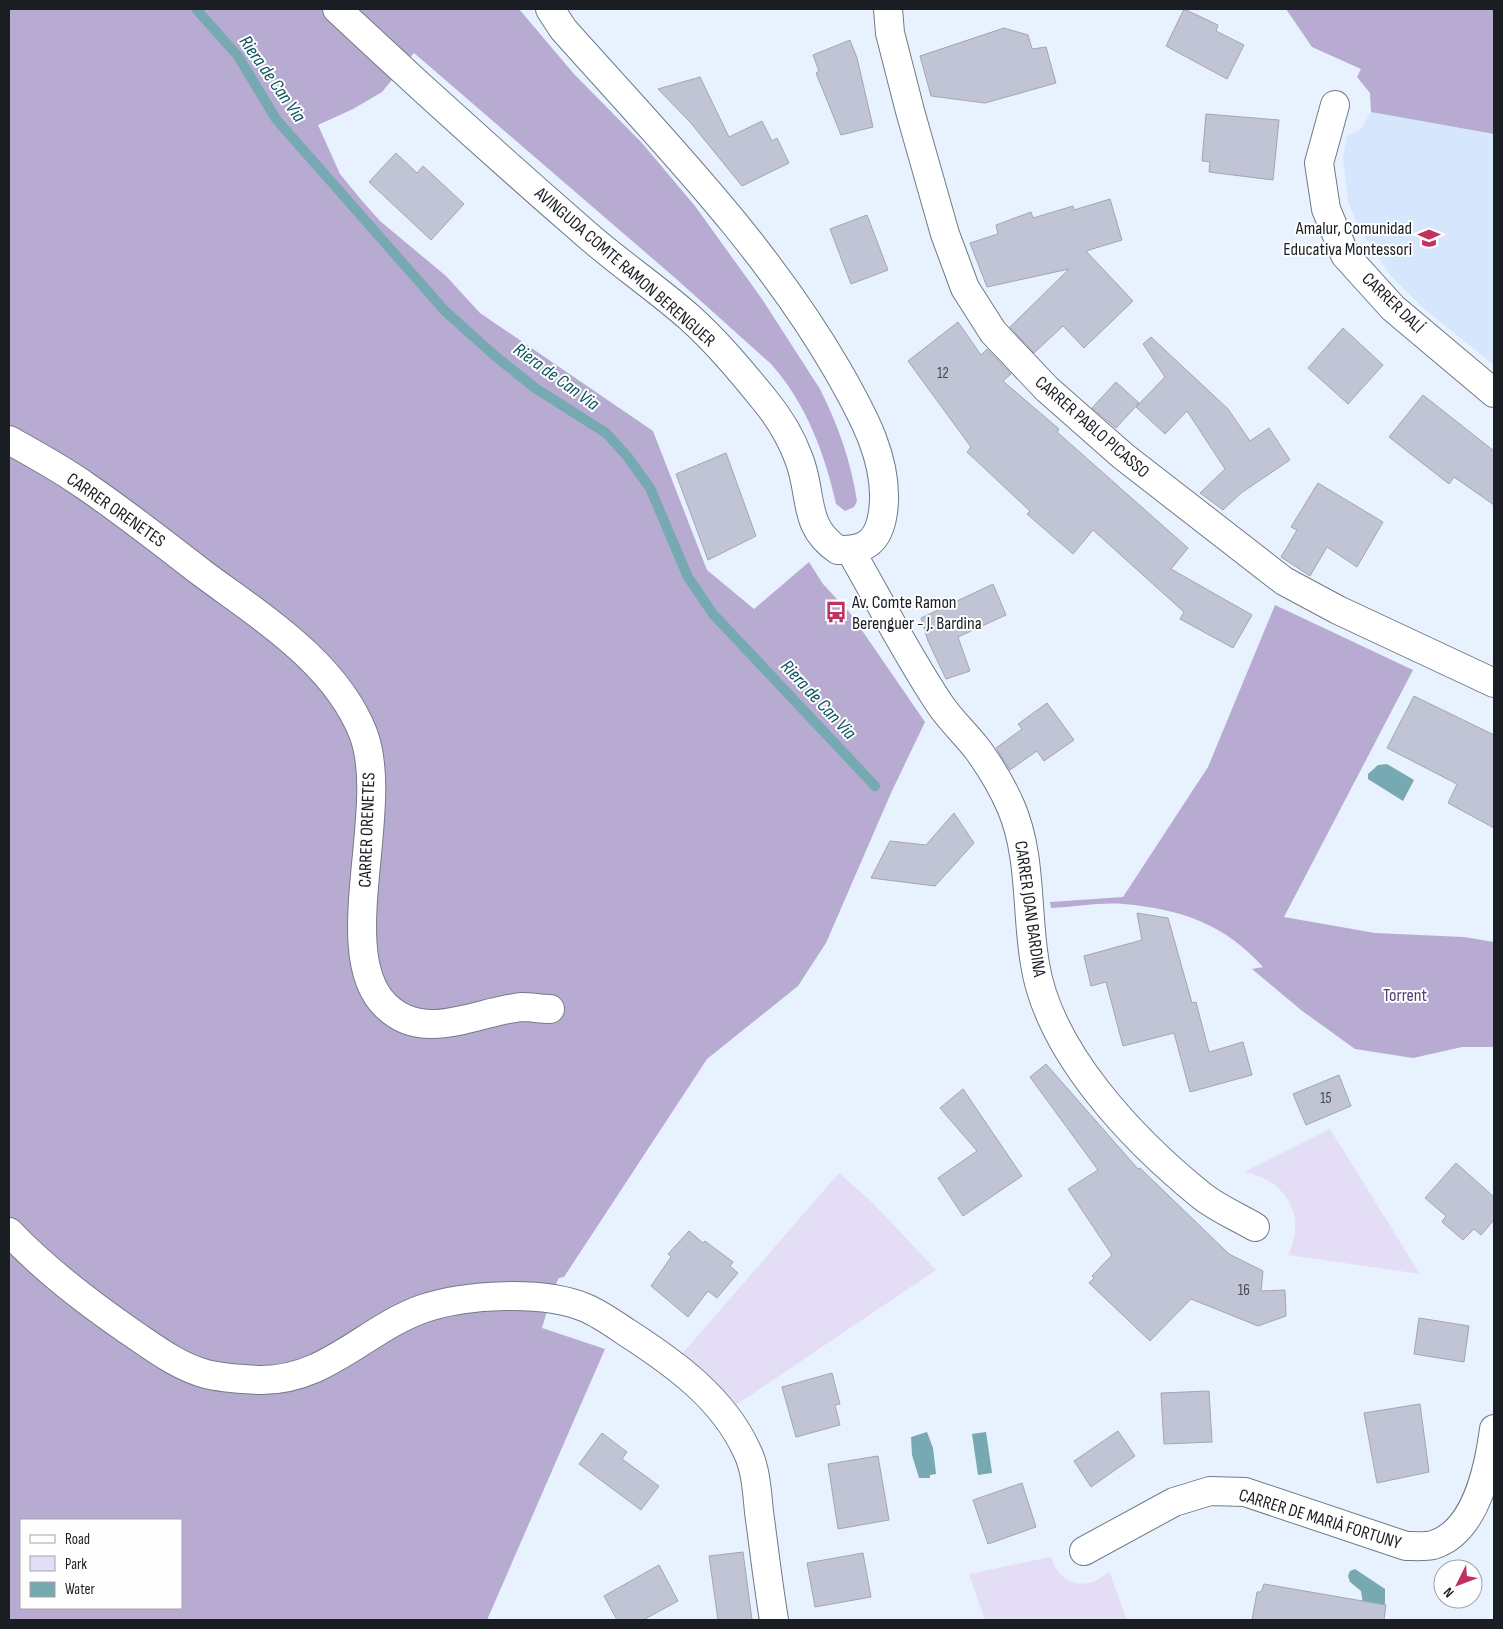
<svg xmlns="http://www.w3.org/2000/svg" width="1503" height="1629" font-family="'Sofia Sans Condensed',sans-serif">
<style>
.built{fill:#d6e7fd}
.green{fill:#e4ddf6}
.forest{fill:#b7abd1;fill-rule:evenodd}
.water{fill:#76a9b1}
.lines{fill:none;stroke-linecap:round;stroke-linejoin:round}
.stream{stroke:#76a9b1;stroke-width:10}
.building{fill:#c0c4d5;stroke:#a2a5b6}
.street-casing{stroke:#707b88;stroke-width:30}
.street{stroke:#fff;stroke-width:28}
.labels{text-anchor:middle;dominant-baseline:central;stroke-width:4;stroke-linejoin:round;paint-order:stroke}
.number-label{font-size:15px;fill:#444850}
.poi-label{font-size:18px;fill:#1a1e23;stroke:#fefefe;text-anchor:end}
.street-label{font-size:18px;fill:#1a1e23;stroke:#fefefe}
.park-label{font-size:18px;fill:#513f72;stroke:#fefefe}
.water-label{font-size:19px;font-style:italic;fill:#09545e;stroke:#fefefe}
</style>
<rect width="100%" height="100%" fill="#e8f1fe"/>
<polygon class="built" points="1371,112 1494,134 1494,365 1423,308 1390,275 1357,225 1348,201 1343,158 1347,136 1361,129"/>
<g class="green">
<path d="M 1330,1129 L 1420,1274 L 1288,1255 C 1308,1216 1285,1179 1244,1172 Z"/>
<polygon points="839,1173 873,1203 936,1270 736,1405 722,1389 682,1354"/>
<path d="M 1051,1557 C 1059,1585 1088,1593 1109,1571 L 1127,1620 L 985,1620 L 969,1574 Z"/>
</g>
<g class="forest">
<path d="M 9,9 L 519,9 L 574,74 L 642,143 L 695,206 L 762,299 L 820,389 C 838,425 851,461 857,501 L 854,507 L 845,511 L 836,504 C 825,454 806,403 771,364 L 674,277 L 414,53 L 382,92 L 353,109 L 318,125 L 340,174 L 363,202 L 380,221 L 446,276 L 480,313 L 653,431 L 707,570 L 754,609 L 809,562 L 823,584 L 850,613 L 925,722 L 891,793 L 826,943 L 798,986 L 707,1059 L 564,1277 L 559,1278 L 554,1287 L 542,1328 L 605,1349 L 487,1620 L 9,1620 ZM 21,1520 L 181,1520 L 181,1608 L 21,1608 Z"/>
<polygon points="1286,9 1494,9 1494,134 1371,112 1370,93 1357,77 1361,69 1312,47"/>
<path d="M 1275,605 L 1413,670 L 1284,917 L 1375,933 L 1464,937 L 1494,942 L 1494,1047 L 1462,1047 L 1413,1058 L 1355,1049 L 1301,1010 L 1252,969 L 1263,967 C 1225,924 1180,909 1124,904 C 1100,902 1074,907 1051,908 L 1050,902 L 1123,897 L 1208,767 Z"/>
</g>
<g class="water">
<polygon points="1387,764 1414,780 1403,801 1368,779 1368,774 1378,765"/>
<polygon points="927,1432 933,1448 936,1474 930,1475 930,1478 919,1478 912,1455 911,1437"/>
<polygon points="986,1432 992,1473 978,1475 972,1434"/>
<polygon points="1355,1569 1385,1589 1385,1613 1364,1610 1361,1591 1350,1582 1348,1576 1350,1571"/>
</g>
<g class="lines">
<polyline class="stream" points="196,9 238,56 276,119 445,311 494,355 535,388 606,433 627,456 650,488 688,577 713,614 875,786"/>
</g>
<g class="building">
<polygon points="1184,9 1218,25 1216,31 1244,45 1227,79 1166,46"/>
<polygon points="1004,28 1028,35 1032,49 1046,47 1056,83 985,103 931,96 920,56"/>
<polygon points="850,40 857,58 873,127 841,135 816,73 819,71 813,55"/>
<polygon points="700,77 729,137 762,121 772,141 777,138 789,163 742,186 690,122 658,89"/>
<polygon points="1206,114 1279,120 1273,180 1209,172 1210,162 1202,161"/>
<polygon points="396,153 417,173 423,166 464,204 431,240 369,182"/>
<polygon points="1110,199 1122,240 1086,251 1133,301 1084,348 1063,326 1034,353 1010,327 1069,269 987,287 970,243 998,234 996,225 1031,212 1033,218 1073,206 1074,210"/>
<polygon points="867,215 888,270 851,284 830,229"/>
<polygon points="958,322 981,355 987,349 1011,374 1003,381 1059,429 1057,432 1188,548 1171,569 1252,615 1233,648 1180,619 1184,612 1093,530 1073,554 1027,514 1030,511 967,452 971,447 908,361"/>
<polygon points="1343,328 1383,365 1348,404 1308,368"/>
<polygon points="1151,337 1228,409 1250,441 1269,428 1290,460 1241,493 1223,510 1200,493 1225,469 1187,411 1165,434 1136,407 1165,377 1143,344"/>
<polygon points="1116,382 1139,403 1116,428 1092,408"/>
<polygon points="1423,395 1494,451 1494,505 1454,477 1449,484 1389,437"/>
<polygon points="726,453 756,536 708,560 676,474"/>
<polygon points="1318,483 1383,522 1357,567 1327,547 1310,576 1281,557 1297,530 1291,527"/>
<polygon points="993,584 1006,615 958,637 970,671 946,679 928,641 921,618"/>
<polygon points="1414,696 1494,735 1494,828 1448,803 1457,784 1387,748"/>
<polygon points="1047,703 1074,740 1044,761 1037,751 1010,770 996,748 1022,729 1018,724"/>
<polygon points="954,813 974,843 935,886 871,878 890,841 926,845"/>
<polygon points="1137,913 1168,918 1192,1003 1196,1002 1209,1052 1243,1042 1252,1075 1190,1092 1174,1033 1123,1046 1106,982 1091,986 1084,956 1142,940"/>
<polygon points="1046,1064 1138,1169 1140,1168 1229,1254 1263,1271 1261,1291 1285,1290 1286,1316 1258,1326 1191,1299 1150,1341 1089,1283 1094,1278 1092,1276 1112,1255 1068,1189 1098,1170 1030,1077"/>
<polygon points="1339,1075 1351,1106 1306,1125 1293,1094"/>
<polygon points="963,1089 1022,1176 963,1216 938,1178 977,1151 940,1108"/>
<polygon points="1456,1163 1494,1197 1494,1220 1481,1235 1474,1229 1463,1240 1442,1222 1446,1216 1425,1198"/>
<polygon points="689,1231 703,1243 705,1241 733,1262 730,1266 738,1273 717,1298 708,1291 688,1317 651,1286 671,1257 668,1254"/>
<polygon points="1419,1318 1469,1326 1464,1362 1414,1354"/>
<polygon points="832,1373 840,1404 835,1405 840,1425 796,1437 782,1387"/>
<polygon points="1209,1391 1212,1442 1164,1444 1161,1393"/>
<polygon points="1420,1404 1429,1472 1377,1483 1364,1413"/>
<polygon points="1118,1431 1135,1456 1091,1487 1074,1461"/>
<polygon points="602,1433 627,1452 622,1459 659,1486 641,1510 579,1464"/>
<polygon points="878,1456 889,1520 838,1529 828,1464"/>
<polygon points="1022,1483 1036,1527 988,1544 973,1500"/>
<polygon points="743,1552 752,1620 718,1620 709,1556"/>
<polygon points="863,1553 871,1597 815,1607 807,1563"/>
<polygon points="659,1565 678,1601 643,1620 617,1620 604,1596"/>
<polygon points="1264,1584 1386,1605 1384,1620 1252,1620 1257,1592 1261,1592"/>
</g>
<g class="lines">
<g class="street-casing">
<g id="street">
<path d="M 337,9 C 418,85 501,160 586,234 C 619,263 656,288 689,317 C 716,341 740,370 763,398 C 778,416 791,437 799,459 C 813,495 802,526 838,550 C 866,551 879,541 883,512 C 890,462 862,413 838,371 C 764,243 660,138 563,29 L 550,9"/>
<polyline points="888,9 890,33 910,111 945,234 965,288 993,332 1047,389 1123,456 1284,581 1338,610 1494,683"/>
<polyline points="1335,105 1319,163 1326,209 1345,255 1393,308 1494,393"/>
<path d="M 9,440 C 34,454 60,468 84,485 C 124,512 163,543 202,573 C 261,617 335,662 363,733 C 392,807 331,954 386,1006 C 425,1044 477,1011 522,1007 C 531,1007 541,1009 550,1009"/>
<path d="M 850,550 C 879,600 907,655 939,703 C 950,720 966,734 978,750 C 991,768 1002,786 1011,807 C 1032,856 1026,913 1035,964 C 1049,1053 1134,1141 1202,1196 C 1217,1208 1238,1217 1255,1227"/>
<path d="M 9,1232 C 45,1270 86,1301 129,1331 C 153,1347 177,1366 206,1374 C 221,1378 241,1379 258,1380 C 325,1382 364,1330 422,1309 C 466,1294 544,1290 586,1308 C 600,1314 614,1324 626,1332 C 674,1363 723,1398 747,1451 C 756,1469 757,1492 759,1512 C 764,1548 768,1584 774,1620"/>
<path d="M 1084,1551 L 1174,1502 L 1210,1491 L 1245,1492 L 1406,1546 C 1414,1546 1425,1547 1433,1545 C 1476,1532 1489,1467 1494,1429"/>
</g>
</g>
<use href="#street" class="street"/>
</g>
<defs>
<g id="school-bare" transform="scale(1.725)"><path d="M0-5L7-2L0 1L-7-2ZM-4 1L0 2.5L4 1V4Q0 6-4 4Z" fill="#c03260" stroke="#fefefe" stroke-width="2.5" paint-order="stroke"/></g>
<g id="bus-bare" transform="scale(1.725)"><path d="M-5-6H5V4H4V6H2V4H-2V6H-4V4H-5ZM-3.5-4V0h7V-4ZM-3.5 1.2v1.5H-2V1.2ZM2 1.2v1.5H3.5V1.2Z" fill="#c03260" stroke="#fefefe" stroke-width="2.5" paint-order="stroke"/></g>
</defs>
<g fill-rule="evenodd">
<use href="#school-bare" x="1429" y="238"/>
<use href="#bus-bare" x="836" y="612"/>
</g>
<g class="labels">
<g class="number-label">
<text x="943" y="373">12</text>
<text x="1326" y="1098">15</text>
<text x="1244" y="1290">16</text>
</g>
<g class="poi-label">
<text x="1412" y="228">Amalur, Comunidad<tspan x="1412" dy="21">Educativa Montessori</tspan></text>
<text x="852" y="602" text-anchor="start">Av. Comte Ramon<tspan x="852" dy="21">Berenguer - J. Bardina</tspan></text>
</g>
<g class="street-label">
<text transform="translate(625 267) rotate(41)">AVINGUDA COMTE RAMON BERENGUER</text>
<text transform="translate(1393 303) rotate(44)">CARRER DALÍ</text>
<text transform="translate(1092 427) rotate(41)">CARRER PABLO PICASSO</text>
<text transform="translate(116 510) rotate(35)">CARRER ORENETES</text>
<text transform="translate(367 830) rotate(-88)">CARRER ORENETES</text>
<text transform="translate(1030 909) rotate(82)">CARRER JOAN BARDINA</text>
<text transform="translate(1320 1519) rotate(17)">CARRER DE MARIÀ FORTUNY</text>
</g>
<g class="park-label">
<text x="1405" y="995">Torrent</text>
</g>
<g class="water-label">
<text transform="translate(272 79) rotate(55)">Riera de Can Via</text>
<text transform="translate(556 377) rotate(36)">Riera de Can Via</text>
<text transform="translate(818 700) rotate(47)">Riera de Can Via</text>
</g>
</g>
<rect width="1503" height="1629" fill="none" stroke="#1a1e23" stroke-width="20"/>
<rect x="20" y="1519" width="162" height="90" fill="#fefefe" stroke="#a3a4a6"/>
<rect x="30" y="1535" width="25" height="8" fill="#ffffff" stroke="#a3a4a6"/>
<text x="65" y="1544" font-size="15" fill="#1a1e23">Road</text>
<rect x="30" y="1556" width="25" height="15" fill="#e4ddf6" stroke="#a3a4a6"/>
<text x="65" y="1569" font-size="15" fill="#1a1e23">Park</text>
<rect x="30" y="1582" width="25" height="15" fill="#76a9b1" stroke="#a3a4a6"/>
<text x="65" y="1594" font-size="15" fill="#1a1e23">Water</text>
<g transform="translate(1458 1584) rotate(228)"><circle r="24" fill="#fefefe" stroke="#a3a4a6"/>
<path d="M0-4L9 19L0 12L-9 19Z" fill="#c03260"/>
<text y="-8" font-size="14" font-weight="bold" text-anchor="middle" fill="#1a1e23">N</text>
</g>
</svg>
